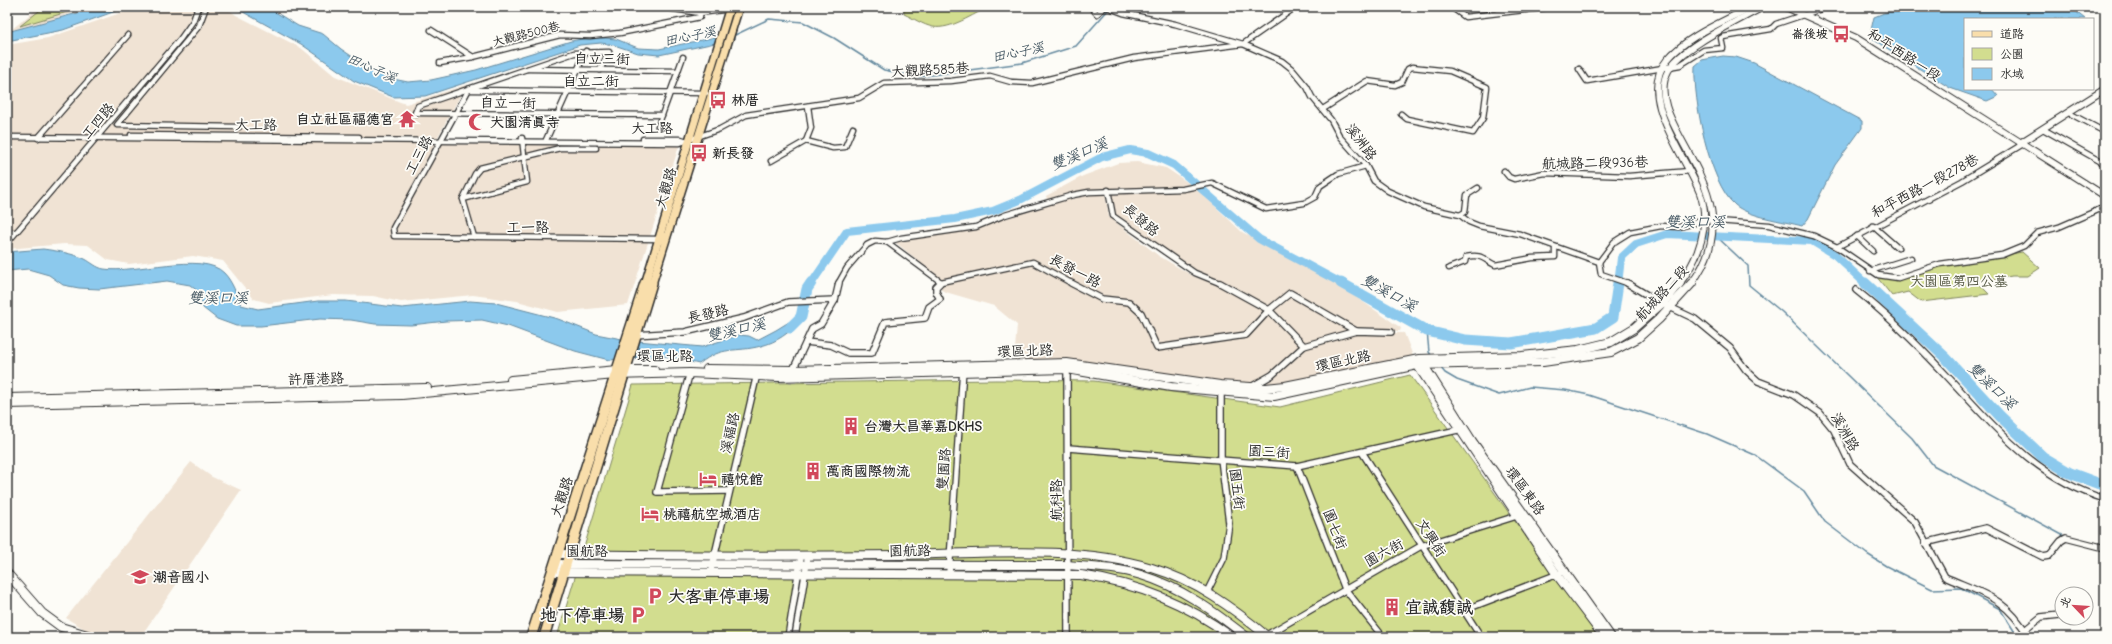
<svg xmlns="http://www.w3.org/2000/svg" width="2112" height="644" font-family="'Comic Neue','LXGW WenKai TC',sans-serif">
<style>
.built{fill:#f0e3d4}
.green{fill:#d2dd8f;stroke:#7e845d}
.water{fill:#8cc9ed;stroke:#658a9f}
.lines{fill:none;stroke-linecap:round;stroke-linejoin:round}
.stream{stroke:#658a9f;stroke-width:1.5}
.river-far1{stroke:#8cc9ed;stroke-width:8}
.river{stroke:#8cc9ed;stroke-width:11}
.street-far1-casing{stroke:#2b2b2b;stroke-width:7}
.street-casing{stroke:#2b2b2b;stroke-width:8}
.secondary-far1-casing{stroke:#2b2b2b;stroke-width:8}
.secondary-casing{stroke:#2b2b2b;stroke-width:10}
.primary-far1-casing{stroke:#2b2b2b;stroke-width:10}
.primary-casing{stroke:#2b2b2b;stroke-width:12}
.street-far1{stroke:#fdfcf7;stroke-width:4.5}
.street{stroke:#fdfcf7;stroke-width:5.5}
.secondary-far1{stroke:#fdfcf7;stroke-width:6}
.secondary{stroke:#fdfcf7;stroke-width:8}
.primary-far1{stroke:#f9deab;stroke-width:7}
.primary{stroke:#f9deab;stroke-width:9}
.labels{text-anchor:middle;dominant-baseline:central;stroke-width:3.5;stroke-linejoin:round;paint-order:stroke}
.far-street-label{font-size:12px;fill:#2b2b2b;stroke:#fdfcf7}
.far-poi-label{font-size:12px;font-weight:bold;fill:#2b2b2b;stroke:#fdfcf7;text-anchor:end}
.far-water-label{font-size:13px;font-style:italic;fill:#485a65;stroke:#fdfcf7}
.street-label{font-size:14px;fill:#2b2b2b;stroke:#fdfcf7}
.poi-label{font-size:14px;font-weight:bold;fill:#2b2b2b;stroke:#fdfcf7;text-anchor:start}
.park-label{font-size:14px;fill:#555844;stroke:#fdfcf7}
.water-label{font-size:15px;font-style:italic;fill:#485a65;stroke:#fdfcf7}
.near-poi-label{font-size:17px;font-weight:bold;fill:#2b2b2b;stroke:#fdfcf7;text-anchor:start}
</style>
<rect width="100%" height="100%" fill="#fdfcf7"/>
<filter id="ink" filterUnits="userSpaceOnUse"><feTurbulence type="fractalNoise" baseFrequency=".025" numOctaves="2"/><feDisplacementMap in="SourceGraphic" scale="8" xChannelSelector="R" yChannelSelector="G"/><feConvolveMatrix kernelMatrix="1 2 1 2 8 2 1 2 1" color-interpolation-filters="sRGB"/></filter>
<g filter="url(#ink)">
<g class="built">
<polygon points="39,7 92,7 26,28 11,30"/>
<polygon points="138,7 225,7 236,15 301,48 335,76 400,102 406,104 466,85 434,144 679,146 628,305 558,312 517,301 473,295 401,302 373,296 333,295 269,303 254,299 223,261 193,256 129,264 108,260 88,245 64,244 7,249 7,45 48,38"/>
<polygon points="1137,162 1166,168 1193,186 1086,191 1047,200 1046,196 1083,176 1118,163"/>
<polygon points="1197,189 1242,232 1340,286 1401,328 1400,331 1356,330 1289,291 1269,308 1195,271 1116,215 1110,192"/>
<polygon points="1105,194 1109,217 1159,256 1193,276 1223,287 1267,310 1244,333 1159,346 1144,313 1132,301 1121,298 1103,297 1033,260 942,280 895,242 977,227 1063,201 1090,195"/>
<polygon points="1033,264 1099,300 1128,304 1139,314 1155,350 1247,336 1269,311 1303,346 1272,374 1250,385 1065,359 1014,360 1017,325 994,306 949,293 941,290 941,285"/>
<polygon points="1290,294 1353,330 1305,345 1270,310"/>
<polygon points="1356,332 1404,333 1413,356 1287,384 1258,386 1305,347"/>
<polygon points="191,462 212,477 241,490 141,636 86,630 66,618"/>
</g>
<g class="green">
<polygon points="44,7 84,7 20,26"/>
<path d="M 906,7 L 989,7 C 973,14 951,30 933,27 C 923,25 913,18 904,14 L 904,8 Z"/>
<polygon points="2022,252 2040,268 2028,276 2012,276 1977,282 1989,294 1921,302 1908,292 1892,296 1876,276 1900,280 1942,266"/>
<polygon points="1410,375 1598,637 557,637 633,385 996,380 1094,381 1280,407"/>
</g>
<g class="water">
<polygon points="100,7 127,7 63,30 7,41 7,32"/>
<polygon points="234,7 267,7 298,26 323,34 341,49 375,72 393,79 408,82 431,80 476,70 571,41 594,37 616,39 638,48 659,49 735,33 734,39 659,55 638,53 614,45 601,43 580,45 425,96 393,97 354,81 301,44"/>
<polygon points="1944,7 2070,7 2085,19 1965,19 1965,89 1992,89 1998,96 1987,101 1950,88 1874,40 1871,30 1874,17 1884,13"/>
<path d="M 1723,56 L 1736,57 L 1754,63 L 1862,121 L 1862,128 L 1835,165 L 1808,219 L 1802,226 C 1784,221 1749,217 1735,205 C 1709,183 1693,99 1695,66 L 1702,60 Z"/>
<path d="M 43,249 C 57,251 71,253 85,259 C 91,262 97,268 104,269 C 134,274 203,251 224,273 C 232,281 237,295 241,305 L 258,309 L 318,301 L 346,301 L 402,308 L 470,301 L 496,303 L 558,319 L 596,334 L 627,340 L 702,347 L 739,335 L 749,336 L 757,340 L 776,330 L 797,317 L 800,321 C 789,333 777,342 761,346 C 735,353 723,345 699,364 L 665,356 L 609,360 L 575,351 L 508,326 L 482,320 L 446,321 L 411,325 L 375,324 L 351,320 L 320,319 L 261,326 L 236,326 L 217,319 L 203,308 L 200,293 L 190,285 L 167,281 L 99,289 L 79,288 L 63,285 L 49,275 L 28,269 L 7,271 L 7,252 Z"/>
</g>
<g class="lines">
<g class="stream">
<polyline points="735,35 769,19 803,22 834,38 884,70 917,77 1022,63 1076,46 1109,9"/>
<polyline points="1716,236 1748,266 1749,285 1782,312 1912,438 1933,465 2064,536"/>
<polyline points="1427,331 1429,352 1432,356"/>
<polyline points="1440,367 1445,373 1457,380 1499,395 1530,387 1565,390 1589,395 1707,434 1755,455 1804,491 1825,522 1867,554 1886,566 1932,589 1961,588 2000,609 2018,637"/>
<polyline points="2099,549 2105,551"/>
</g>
<g class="river-far1">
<polyline points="811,284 847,231 955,219 993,211 1020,200 1102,157 1130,150 1148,153 1174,165 1259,239 1343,284"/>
<polyline points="1618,284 1621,258 1636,244 1667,234 1812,241 1835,255 1866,284"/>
</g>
<g class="river">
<polyline points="1341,283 1427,331 1465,340 1511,343 1596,328 1613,317 1618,283"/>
<polyline points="1865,283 1946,358 2000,416 2043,457 2070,473 2105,486"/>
<polyline points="790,328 801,317 807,289 811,283"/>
</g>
<g class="street-far1-casing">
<g id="street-far1">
<polyline points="206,7 199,26 117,125 239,127"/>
<polyline points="660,7 700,13"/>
<polyline points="1091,7 1097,14 1105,7"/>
<polyline points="1107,7 1123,13 1175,24 1243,44 1282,61 1292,69 1307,87 1312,97 1331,120 1340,137 1366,166 1374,181 1388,191 1424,207 1460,215 1469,222 1479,226 1520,234 1599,262"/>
<polyline points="1451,7 1465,17 1551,7"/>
<polyline points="431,30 473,57 560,35 590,36 620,33 700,17 700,13 738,8"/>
<polyline points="440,63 473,57"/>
<polyline points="528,69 678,71"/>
<polyline points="1579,69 1587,81 1680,65 1704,50 1723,48 1721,38 1723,37 1771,29 1776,24 1827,7"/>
<polyline points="600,70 609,52 574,53 418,106 415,113 662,115"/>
<polyline points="469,89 393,228 394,236 660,239"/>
<polyline points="470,90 706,93"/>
<polyline points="1323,109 1367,81 1395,85 1402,82 1408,69 1412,67 1450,71 1487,87 1483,118 1473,133 1407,119 1401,114"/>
<polyline points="2069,113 2105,132"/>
<polyline points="658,126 683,57"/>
<polyline points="2043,129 2105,164"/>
<polyline points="131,135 359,137"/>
<polyline points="7,137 680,143 720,129 746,115 859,98 884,83 951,81 990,76 1011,82 1032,83 1134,58 1243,44 1296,7"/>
<polyline points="38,138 128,35"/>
<polyline points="643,139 681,139 687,141"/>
<polyline points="546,140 586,51"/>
<polyline points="806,141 811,128 808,106"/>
<polyline points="771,161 806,141 833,148 845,147 853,128"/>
<polyline points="1504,171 1509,177 1514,179 1544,173 1629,176 1690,171"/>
<polyline points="1108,190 1113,216 1195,273 1222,284"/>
<polyline points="463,199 527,182 522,138"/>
<polyline points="1460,215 1465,212 1467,195 1478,188"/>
<polyline points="1873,226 1898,248"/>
<polyline points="7,233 16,232"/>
<polyline points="1857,236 1873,251"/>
<polyline points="474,237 463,199 475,174 480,168 560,148 596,148"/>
<polyline points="887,242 941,282 1033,262 1073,284"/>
<polyline points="7,243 181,38 193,21 198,7"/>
<polyline points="1837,247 1962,181 2023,144"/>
<polyline points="1599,262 1601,274 1630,284"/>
<polyline points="1599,262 1614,242 1630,232 1661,226 1679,227 1705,220 1769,225 1814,236 1837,247 1878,275 1898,278 1940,264 2002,255 2024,246 2037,233 2059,227 2105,207"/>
<path d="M 1449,268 L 1465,262 L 1466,257 C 1481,254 1482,258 1495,265 L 1532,258 L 1555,257 L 1555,247"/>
<polyline points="1870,271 1911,258"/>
<polyline points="838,284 847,268 867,245 875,241 887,242 901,238 976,227 1005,215 1073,195 1089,192 1183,189 1212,183 1266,209 1304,203 1315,197 1320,186 1338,174 1366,166"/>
<polyline points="939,284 941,282"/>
</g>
</g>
<g class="street-casing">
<g id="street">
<polyline points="1071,283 1102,299 1129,302 1141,313 1157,348 1246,335 1269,310 1290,293 1356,331"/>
<polyline points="1220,283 1269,310 1304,346"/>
<path d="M 1627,283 L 1657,301 L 1695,319 L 1730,348 L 1746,370 L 1758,381 L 1794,395 L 1820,413 L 1834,430 L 1850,464 L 1915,522 L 1945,577 C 1984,594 2005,597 2029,637"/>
<path d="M 1856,290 C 1889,316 1918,345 1947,376 C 1995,427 2035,478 2105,499"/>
<polyline points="634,335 685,332 744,318 788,302 835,300"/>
<polyline points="806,342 831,345 848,353 872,353 885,322 925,318 929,307 940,299 936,292 936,287 940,283"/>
<polyline points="1067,366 1068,637"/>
<polyline points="793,370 812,329 821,324 835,300 839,283"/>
<polyline points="690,372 657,492 729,491"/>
<polyline points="1251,387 1272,375 1304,346 1356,331 1391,332"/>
<polyline points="1068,448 1297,466 1462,429"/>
<polyline points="1362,452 1481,637"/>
<polyline points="1297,466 1345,589 1383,637"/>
<polyline points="1925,543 1986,528 2043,557 2049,556 2061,541 2066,538 2105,548"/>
<polyline points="712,567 757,374"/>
<polyline points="949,574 963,369"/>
<polyline points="1207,592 1224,558 1229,523 1221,459 1221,390"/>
<polyline points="1464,610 1566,571"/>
<polyline points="2025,630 2041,617 2060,615"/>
<polyline points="1265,636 1421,546 1520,515"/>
<polyline points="788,637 801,556"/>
<polyline points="795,637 808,556"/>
</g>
</g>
<g class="secondary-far1-casing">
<g id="secondary-far1">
<polyline points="1786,7 1856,38 2105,196"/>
<polyline points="2020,143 2105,89"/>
<path d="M 1679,284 C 1699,259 1711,224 1700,193 C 1686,156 1636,97 1667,60 C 1688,35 1723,22 1751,7"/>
<path d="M 1691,284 C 1760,194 1639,125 1668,71 C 1681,47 1738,21 1763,7"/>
</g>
</g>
<g class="secondary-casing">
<g id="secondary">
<polyline points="1416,363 1557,575 1604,637"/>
<polyline points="1423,364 1472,441 1611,637"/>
<polyline points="707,369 793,370 1067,363 1220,385 1266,388 1285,386 1419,359 1522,356 1578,350 1611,342 1634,328 1667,299 1680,283"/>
<polyline points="511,380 617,370 654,370"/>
<polyline points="7,398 427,388"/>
<polyline points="7,404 402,395 615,375 689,373 778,377 1067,369 1171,387 1274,396 1417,365 1543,362 1611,352 1638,338 1659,319 1692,283"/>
<path d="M 559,554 C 673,556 787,556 900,555 C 983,554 1072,544 1152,568 C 1196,581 1233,608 1268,637"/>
<path d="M 556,564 L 1068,565 C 1092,567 1118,568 1141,575 C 1181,587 1215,612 1247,637"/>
<path d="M 552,572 L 1081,575 C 1138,584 1186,603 1232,637"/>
<polyline points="7,573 42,613 61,627 94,637"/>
</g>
</g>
<g class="primary-far1-casing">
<g id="primary-far1">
<polyline points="645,284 730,7"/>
<polyline points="652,284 739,7"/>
</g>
</g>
<g class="primary-casing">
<g id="primary">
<polyline points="531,637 645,283"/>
<polyline points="544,637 652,283"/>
</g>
</g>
<use href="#street-far1" class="street-far1"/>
<use href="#street" class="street"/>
<use href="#secondary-far1" class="secondary-far1"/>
<use href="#secondary" class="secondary"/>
<use href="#primary-far1" class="primary-far1"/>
<use href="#primary" class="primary"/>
</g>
</g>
<defs>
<g id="bus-bare" transform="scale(1.38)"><path d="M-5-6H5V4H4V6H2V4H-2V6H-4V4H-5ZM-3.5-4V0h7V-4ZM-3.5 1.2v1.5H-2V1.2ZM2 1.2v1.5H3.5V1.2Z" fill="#d1495b" stroke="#fdfcf7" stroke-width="2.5" paint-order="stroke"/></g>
<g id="temple-bare" transform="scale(1.38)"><path d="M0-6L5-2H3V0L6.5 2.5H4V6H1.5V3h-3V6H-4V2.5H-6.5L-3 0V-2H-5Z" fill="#d1495b" stroke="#fdfcf7" stroke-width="2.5" paint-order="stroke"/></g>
<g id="mosque-bare" transform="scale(1.38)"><path d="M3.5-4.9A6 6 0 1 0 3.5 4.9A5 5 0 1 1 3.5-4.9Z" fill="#d1495b" stroke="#fdfcf7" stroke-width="2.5" paint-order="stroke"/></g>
<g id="building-bare" transform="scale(1.38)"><path d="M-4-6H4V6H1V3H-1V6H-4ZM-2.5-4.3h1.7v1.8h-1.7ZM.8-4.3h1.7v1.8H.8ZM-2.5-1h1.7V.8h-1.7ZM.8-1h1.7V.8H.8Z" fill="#d1495b" stroke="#fdfcf7" stroke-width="2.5" paint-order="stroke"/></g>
<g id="hotel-bare" transform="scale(1.38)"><path d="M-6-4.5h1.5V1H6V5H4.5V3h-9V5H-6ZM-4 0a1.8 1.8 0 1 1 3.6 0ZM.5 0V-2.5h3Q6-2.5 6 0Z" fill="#d1495b" stroke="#fdfcf7" stroke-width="2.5" paint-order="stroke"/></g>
<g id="school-bare" transform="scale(1.38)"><path d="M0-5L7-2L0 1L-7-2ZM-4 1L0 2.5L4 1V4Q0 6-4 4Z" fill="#d1495b" stroke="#fdfcf7" stroke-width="2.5" paint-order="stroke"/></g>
<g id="parking-bare" transform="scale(1.38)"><path d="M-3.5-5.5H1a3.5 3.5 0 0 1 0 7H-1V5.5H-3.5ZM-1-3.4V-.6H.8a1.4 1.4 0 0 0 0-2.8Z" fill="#d1495b" stroke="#fdfcf7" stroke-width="2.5" paint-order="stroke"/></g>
</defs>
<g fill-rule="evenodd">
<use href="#bus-bare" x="1841" y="34"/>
<use href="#bus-bare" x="718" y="100"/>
<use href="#temple-bare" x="407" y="119"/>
<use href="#mosque-bare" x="477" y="122"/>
<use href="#bus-bare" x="699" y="153"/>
<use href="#building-bare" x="851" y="426"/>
<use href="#building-bare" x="813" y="471"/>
<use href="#hotel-bare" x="708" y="479"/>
<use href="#hotel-bare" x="650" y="514"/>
<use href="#school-bare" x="140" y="577"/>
<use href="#parking-bare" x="655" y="596"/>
<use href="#building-bare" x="1392" y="607"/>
<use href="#parking-bare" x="638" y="615"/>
</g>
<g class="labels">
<g class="far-street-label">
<text transform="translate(526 34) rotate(-14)">大觀路500巷</text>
</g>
<g class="far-poi-label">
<text x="1828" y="34">崙後坡</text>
</g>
<g class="far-water-label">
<text transform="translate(690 36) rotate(-12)">田心子溪</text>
<text transform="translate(1018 52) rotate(-12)">田心子溪</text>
<text transform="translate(372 68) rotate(24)">田心子溪</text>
</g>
<g class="street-label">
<text transform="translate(1904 55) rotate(33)">和平西路一段</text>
<text transform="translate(602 59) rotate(1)">自立三街</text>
<text transform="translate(930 70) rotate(-3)">大觀路585巷</text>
<text x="591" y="81">自立二街</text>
<text transform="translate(508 103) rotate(1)">自立一街</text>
<text transform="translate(98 121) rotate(-50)">工四路</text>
<text transform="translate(256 125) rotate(1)">大工路</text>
<text x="652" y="128">大工路</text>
<text transform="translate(1361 142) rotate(53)">溪洲路</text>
<text transform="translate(419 155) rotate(-62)">工三路</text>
<text transform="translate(1595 163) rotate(-1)">航城路二段936巷</text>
<text transform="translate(1925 186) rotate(-28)">和平西路一段278巷</text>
<text transform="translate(666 188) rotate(-73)">大觀路</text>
<text transform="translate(1141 220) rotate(40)">長發路</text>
<text x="528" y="227">工一路</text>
<text transform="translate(1075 271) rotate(28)">長發一路</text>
<text transform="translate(1662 293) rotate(-47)">航城路二段</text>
<text transform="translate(708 314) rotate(-13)">長發路</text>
<text transform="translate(1025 351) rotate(-2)">環區北路</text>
<text x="665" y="356">環區北路</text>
<text transform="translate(1343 361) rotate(-12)">環區北路</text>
<text transform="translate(316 379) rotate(-2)">許厝港路</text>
<text transform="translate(1845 432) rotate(60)">溪洲路</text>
<text transform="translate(730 433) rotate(-77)">溪福路</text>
<text transform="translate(1269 452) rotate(4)">園三街</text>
<text transform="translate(944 469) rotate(-86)">雙園路</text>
<text transform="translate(1237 489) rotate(83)">園五街</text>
<text transform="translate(1525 491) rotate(54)">環區東路</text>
<text transform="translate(562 497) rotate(-72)">大觀路</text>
<text transform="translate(1056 500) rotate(-90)">航科路</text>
<text transform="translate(1335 529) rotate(69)">園七街</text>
<text transform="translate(1431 538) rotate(57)">文興街</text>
<text x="587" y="551">園航路</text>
<text transform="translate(910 551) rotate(-1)">園航路</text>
<text transform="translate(1384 553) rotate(-29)">園六街</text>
</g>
<g class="poi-label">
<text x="731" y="100">林厝</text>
<text x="394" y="119" text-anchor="end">自立社區福德宮</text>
<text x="490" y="122">大園清真寺</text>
<text x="712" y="153">新長發</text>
<text x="864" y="426">台灣大昌華嘉DKHS</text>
<text x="826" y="471">萬商國際物流</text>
<text x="721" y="479">禧悅館</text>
<text x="663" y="514">桃禧航空城酒店</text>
<text x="153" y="577">潮音國小</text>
</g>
<g class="park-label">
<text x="1959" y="281">大園區第四公墓</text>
</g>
<g class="water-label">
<text transform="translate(1079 154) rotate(-23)">雙溪口溪</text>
<text x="1695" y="222">雙溪口溪</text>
<text transform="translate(1389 293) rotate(29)">雙溪口溪</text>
<text x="218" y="298">雙溪口溪</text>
<text transform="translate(736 330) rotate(-13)">雙溪口溪</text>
<text transform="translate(1992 386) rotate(44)">雙溪口溪</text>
</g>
<g class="near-poi-label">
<text x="668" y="596">大客車停車場</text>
<text x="1405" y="607">宜誠馥誠</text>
<text x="625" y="615" text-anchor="end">地下停車場</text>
</g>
</g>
<rect width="2112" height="644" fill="none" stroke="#fdfcf7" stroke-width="24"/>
<rect x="12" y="12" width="2088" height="620" fill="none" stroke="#2b2b2b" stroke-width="1.5" filter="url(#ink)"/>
<rect x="1964" y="18" width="130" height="72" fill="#fdfcf7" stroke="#a9a8a5"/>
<rect x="1972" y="31" width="20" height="6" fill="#f9deab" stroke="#a9a8a5"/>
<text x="2000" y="38" font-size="12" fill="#2b2b2b">道路</text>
<rect x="1972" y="48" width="20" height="12" fill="#d2dd8f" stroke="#a9a8a5"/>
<text x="2000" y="58" font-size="12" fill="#2b2b2b">公園</text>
<rect x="1972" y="68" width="20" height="12" fill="#8cc9ed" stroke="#a9a8a5"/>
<text x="2000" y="78" font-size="12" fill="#2b2b2b">水域</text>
<g transform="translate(2074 606) rotate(295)"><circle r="19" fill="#fdfcf7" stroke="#a9a8a5"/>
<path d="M0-3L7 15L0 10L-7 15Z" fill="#d1495b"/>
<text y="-6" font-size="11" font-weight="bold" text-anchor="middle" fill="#2b2b2b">北</text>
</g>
</svg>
